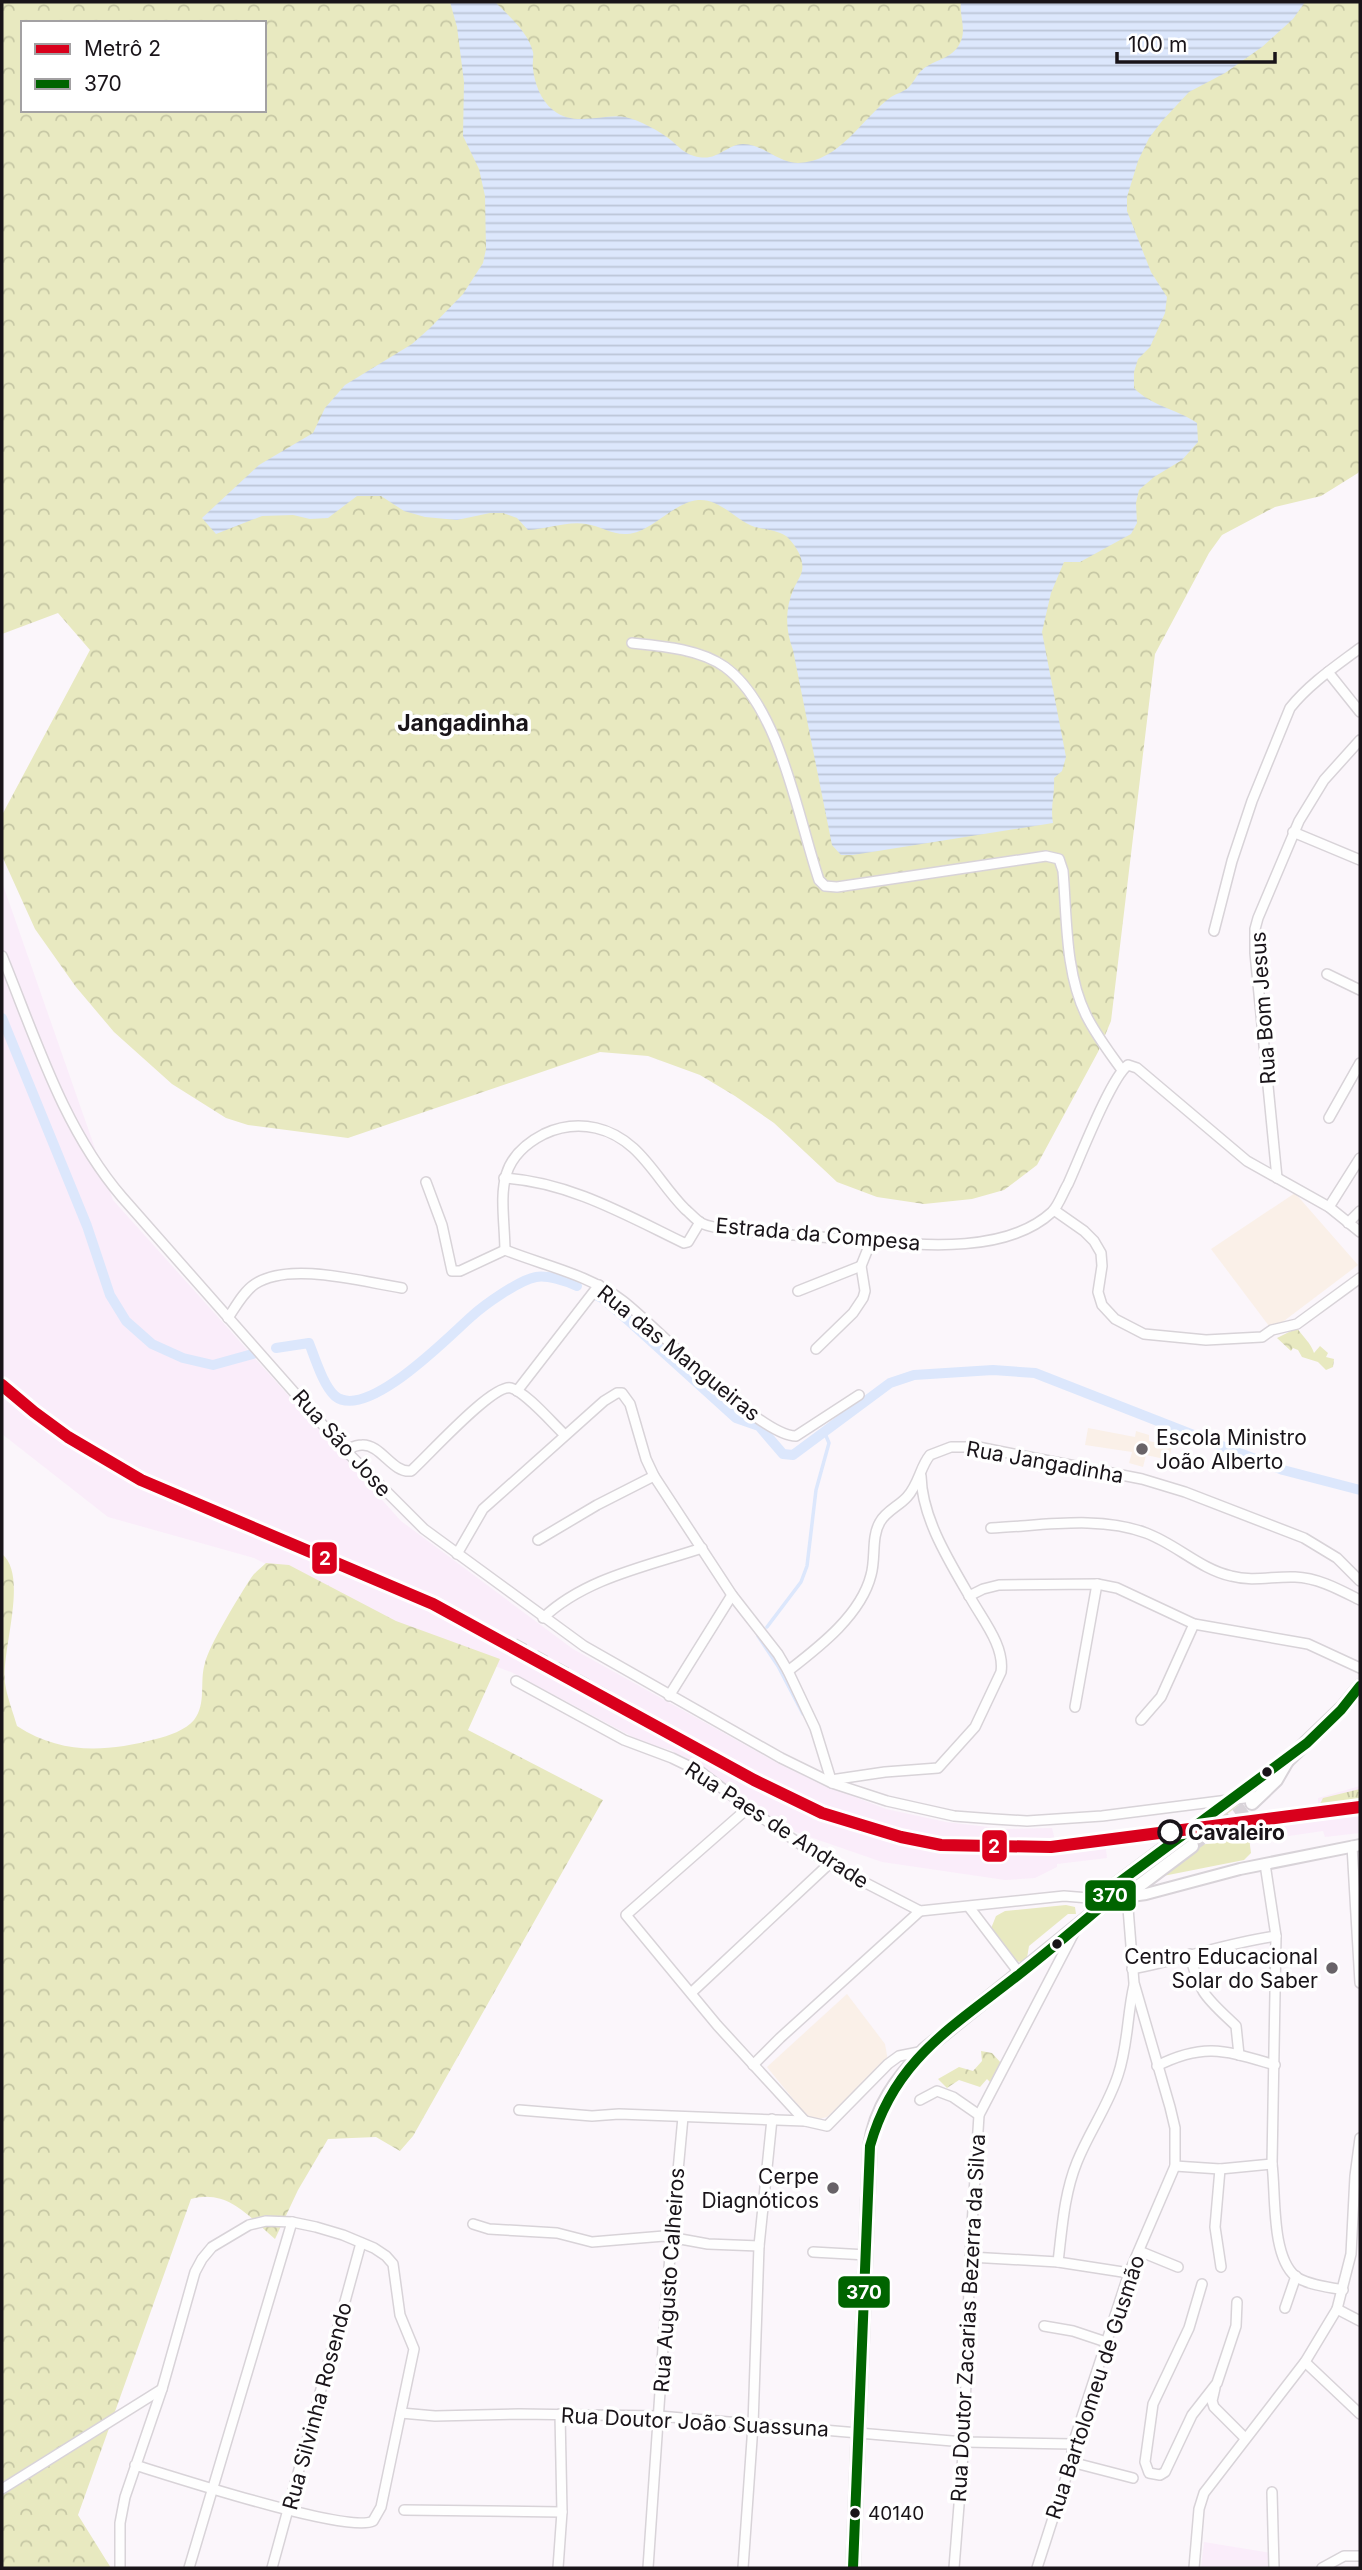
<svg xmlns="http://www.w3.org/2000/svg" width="1362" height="2570" font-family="Inter,sans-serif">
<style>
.built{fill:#faedfa}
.education{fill:#faf0e8}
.grass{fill:url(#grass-tufts)}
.forest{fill:url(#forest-crowns);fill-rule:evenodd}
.green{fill:#e8e9c0}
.water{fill:url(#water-rules)}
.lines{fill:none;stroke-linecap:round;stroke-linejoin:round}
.stream{stroke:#dce7fc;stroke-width:3.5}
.canal{stroke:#dce7fc;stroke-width:10}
.secondary-tunnel{stroke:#d9d4d9;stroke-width:12;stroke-dasharray:12 6;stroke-linecap:butt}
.minor-casing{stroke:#d8d3d8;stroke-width:12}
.tertiary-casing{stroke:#d8d3d8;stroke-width:14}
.secondary-casing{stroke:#d8d3d8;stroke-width:16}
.minor{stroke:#fefefe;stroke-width:9}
.tertiary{stroke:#fefefe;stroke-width:10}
.secondary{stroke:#fefefe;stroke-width:12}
.rail{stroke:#d6d4d6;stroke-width:3.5;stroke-dasharray:12 12;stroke-linecap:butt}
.bus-1-casing{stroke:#fff;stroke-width:16}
.bus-1{stroke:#006400;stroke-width:10}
.metro-1-casing{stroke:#fff;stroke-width:18}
.metro-1{stroke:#d9001c;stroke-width:12}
.poi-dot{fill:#686368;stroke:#fff;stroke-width:2.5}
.bus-dot{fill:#191419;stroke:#fff;stroke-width:2.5}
.stop-dot{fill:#fff;stroke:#191419;stroke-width:3.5}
.labels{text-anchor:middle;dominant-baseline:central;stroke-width:7;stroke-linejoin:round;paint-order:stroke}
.bus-label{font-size:19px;fill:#191419;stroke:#fff;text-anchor:start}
.street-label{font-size:21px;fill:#191419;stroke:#fff}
.poi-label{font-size:21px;fill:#191419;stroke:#fff;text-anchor:end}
.stop-label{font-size:21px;font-weight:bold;fill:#191419;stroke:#fff;text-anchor:start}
.neighbourhood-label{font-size:23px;font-weight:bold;fill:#191419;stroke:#fff}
.line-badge{stroke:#fff;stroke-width:2.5}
.badge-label{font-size:19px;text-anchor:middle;font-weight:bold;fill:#fff}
</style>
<defs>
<pattern id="grass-tufts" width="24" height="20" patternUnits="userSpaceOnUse" patternTransform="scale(1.75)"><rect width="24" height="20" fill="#e8e9c0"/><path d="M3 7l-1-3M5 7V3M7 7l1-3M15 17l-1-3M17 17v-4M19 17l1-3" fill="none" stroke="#c6c7a4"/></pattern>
<pattern id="forest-crowns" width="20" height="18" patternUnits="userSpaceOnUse" patternTransform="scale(1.75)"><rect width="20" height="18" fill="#e8e9c0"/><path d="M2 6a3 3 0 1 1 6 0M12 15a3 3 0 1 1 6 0" fill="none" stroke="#c6c7a4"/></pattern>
<pattern id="water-rules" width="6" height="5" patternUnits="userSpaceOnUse" patternTransform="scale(1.75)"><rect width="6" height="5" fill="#dce7fc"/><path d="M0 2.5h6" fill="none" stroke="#bcc5d7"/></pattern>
</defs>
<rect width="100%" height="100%" fill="#fbf6fb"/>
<g class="built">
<polygon points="2,882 113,1200 401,1521 573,1649 781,1765 824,1785 886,1809 946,1822 1005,1829 1052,1828 1055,1840 1104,1833 1107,1858 1057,1864 1057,1867 1035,1878 1005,1880 882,1862 781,1827 671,1750 644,1743 511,1672 388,1626 254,1558 108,1517 2,1434"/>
<polygon points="1360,1786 1360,1833 1325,1837 1323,1831 1255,1841 1251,1813 1318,1806 1318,1798"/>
<polygon points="1204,2542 1271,2553 1271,2568 1201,2568"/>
</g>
<g class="education">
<polygon points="1295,1193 1358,1265 1272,1330 1211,1249"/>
<polygon points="1088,1428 1135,1437 1136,1431 1149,1435 1149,1441 1172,1446 1169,1460 1146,1455 1143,1467 1129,1463 1132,1452 1085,1445"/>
<polygon points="847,1994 885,2044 888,2061 827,2117 811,2121 767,2067"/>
</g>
<polygon class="grass" points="1360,1789 1360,1807 1319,1806 1323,1798"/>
<g class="forest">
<path d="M 2,2 L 1360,2 L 1360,469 L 1358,473 L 1321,496 L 1275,507 L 1222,535 L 1209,553 L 1155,654 L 1111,1021 L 1098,1052 L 1037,1165 L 1004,1190 L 972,1199 L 924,1204 L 877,1197 L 837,1182 L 774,1123 L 735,1096 L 700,1075 L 648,1056 L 600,1052 L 348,1138 L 248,1125 L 226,1118 L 172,1084 L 114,1032 L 76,987 L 35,929 L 2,856 L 2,815 L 90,650 L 58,613 L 2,634 ZM 23,23 L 264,23 L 264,110 L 23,110 Z"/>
<path d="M 1297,1328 C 1303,1337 1311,1343 1314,1353 L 1320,1346 L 1328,1353 L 1326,1357 L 1334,1359 L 1333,1367 L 1326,1370 L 1318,1362 L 1302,1357 L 1298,1350 L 1293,1348 L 1291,1351 L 1277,1338 Z"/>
<path d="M 2,1554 C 29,1576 1,1650 5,1683 C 7,1697 13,1712 17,1726 C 62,1755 106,1752 156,1739 C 168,1736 186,1730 194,1720 C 207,1703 199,1682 205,1663 C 209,1645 240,1595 251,1578 C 255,1572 261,1568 266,1563 L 289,1565 L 396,1621 L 500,1659 L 468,1730 L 603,1800 L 413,2136 L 400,2151 L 376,2137 L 328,2139 L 298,2190 L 275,2239 C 248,2216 228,2189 191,2199 L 78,2515 L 111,2568 L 2,2568 Z"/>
<polygon points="981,2051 992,2053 1001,2063 991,2083 987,2079 980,2087 959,2080 947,2088 938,2079 959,2067 973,2071 982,2061"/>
</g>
<g class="green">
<polygon points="1240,1804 1129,1891 1120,1891 1230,1805"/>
<polygon points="1249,1838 1251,1853 1244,1860 1158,1877 1199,1845"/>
<polygon points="1066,1905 1075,1907 1076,1914 1068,1914 1029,1946 1027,1958 1022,1962 1015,1961 990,1931 996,1916 1005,1911"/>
</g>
<path class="water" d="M 450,2 L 495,2 C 509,16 528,32 533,52 C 534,57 532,63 533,68 C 534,82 541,101 553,110 C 575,128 603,113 625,117 C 639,120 660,131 672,141 C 679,147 684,153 694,156 C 718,163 724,145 743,144 C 763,144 778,163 798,163 C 840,162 861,119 891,97 C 897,93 904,92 909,87 C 914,82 917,74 922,70 C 934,59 952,60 960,43 C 967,30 959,15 961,2 L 1305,2 L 1293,19 L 1262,47 L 1225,73 L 1189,92 L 1162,121 L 1149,138 L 1138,161 L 1127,197 L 1127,211 L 1151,272 L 1167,297 L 1165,313 L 1150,347 L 1138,359 L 1134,372 L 1134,388 C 1151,406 1177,409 1197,423 L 1198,442 L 1182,460 L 1154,477 L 1139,490 L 1136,503 L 1137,523 L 1131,534 L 1080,562 L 1064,562 L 1051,593 L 1042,632 L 1066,757 L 1062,771 L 1054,778 C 1055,795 1050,807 1053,823 L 853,855 L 841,855 L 832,845 L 793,650 C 785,629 785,608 794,588 C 798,579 804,573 802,563 C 801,554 793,542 786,536 C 776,530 766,530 755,527 C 736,521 720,498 698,500 C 672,503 651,533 627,534 C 613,535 600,526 586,524 C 567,521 548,529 528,530 L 517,518 L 503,513 L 490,513 L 457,520 L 425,517 L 404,511 L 381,496 L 357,496 L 328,518 L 310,519 L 293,515 L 262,516 L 216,534 L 202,518 L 259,465 L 313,433 L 325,408 L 345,385 L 412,344 L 430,328 L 463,294 L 483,263 L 486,249 L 485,196 L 479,169 L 463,136 L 464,82 L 457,27 Z"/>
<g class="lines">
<g class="stream">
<polyline points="767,1627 801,1582 807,1566 816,1490 829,1443 824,1431"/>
<polyline points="758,1636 778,1666 803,1714"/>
</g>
<g class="canal">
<polyline points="2,1018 87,1226 110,1295 126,1321 152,1344 183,1358 213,1365 256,1353"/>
<polyline points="593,1294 602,1298 630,1322 736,1418 759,1426 783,1454 793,1455 890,1383 914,1375 993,1370 1035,1373 1283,1470 1360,1490"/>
<path d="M 276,1348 L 309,1343 C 315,1358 323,1385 335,1396 C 367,1422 450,1335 472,1316 C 484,1305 519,1280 536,1277 C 547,1275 567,1281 577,1286"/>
</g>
<g class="secondary-tunnel">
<polyline points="1192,1846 1252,1803"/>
<polyline points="1162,1850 1204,1820"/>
</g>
<g class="minor-casing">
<g id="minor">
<path d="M 632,643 C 662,646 700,649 725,667 C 780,707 798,818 819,880 L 825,886 L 837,887 L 1046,856 L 1059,859 L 1063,871 C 1067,918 1065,972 1086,1015 C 1096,1035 1109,1052 1122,1070"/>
<polyline points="1328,672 1360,712"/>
<polyline points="1293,832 1360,860"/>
<path d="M 1214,931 L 1232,861 L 1252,801 L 1290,708 C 1309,684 1336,666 1360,648"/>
<path d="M 2,956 C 36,1039 63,1128 122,1197 L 345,1450 L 424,1529 L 584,1646 L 781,1758 L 832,1783 L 887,1801 L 954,1816 L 994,1819 L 1027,1821 L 1102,1816 L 1260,1796"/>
<polyline points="1327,974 1360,990"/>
<polyline points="1329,1118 1360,1063"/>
<path d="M 504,1178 C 569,1182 626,1215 684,1243 L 688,1242 L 700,1222"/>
<polyline points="1277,1178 1255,953 1255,929 1258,918 1299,821 1324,780 1360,740"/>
<path d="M 426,1182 L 442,1225 L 452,1271 L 460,1271 L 505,1250 C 545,1266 588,1274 623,1301 C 656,1326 760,1437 796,1436 L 859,1395"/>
<polyline points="1329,1207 1360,1158"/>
<polyline points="1054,1210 1084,1231 1094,1241 1101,1253 1102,1266 1098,1292 1102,1305 1115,1319 1144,1334 1206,1340 1262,1337 1272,1330 1297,1324 1360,1278"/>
<polyline points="1348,1223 1360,1211"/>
<path d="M 505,1250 C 504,1199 491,1161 544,1134 C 561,1126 578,1124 596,1128 C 640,1138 656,1180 685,1209 C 690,1213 696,1220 701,1223 C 713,1229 730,1229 743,1231 C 779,1234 814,1237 850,1239 C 911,1244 1003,1257 1052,1212 C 1059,1205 1063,1192 1068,1184 C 1079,1160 1111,1077 1128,1065 L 1137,1068 L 1247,1161 L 1329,1207 L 1360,1232"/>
<polyline points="798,1291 861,1266"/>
<path d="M 228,1318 C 236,1306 244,1291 255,1284 C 290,1261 363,1282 402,1288"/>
<polyline points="816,1349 853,1313 863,1298 865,1291 861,1266 871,1241"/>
<polyline points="517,1391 599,1285"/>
<path d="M 345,1450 C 350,1448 356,1445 362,1445 C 381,1444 392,1473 411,1471 C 428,1456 493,1383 511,1388 C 526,1392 553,1424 565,1435"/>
<path d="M 991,1528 C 1040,1526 1099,1515 1146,1533 C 1176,1544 1200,1569 1231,1576 C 1253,1582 1273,1576 1295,1577 C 1319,1578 1340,1590 1360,1600"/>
<polyline points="538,1540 597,1505 654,1476"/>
<polyline points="457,1554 483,1509 604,1401 617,1393 622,1393 630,1404 646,1459 654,1476 732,1595 778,1654 788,1671 815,1728 832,1783"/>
<polyline points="969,1596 983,1589 999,1585 1097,1584 1117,1588 1194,1624 1308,1644 1360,1668"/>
<path d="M 543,1618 C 585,1578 648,1566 702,1548"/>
<path d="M 788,1671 C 819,1647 861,1615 871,1575 C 876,1558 871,1537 880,1522 C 886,1511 899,1506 907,1497 C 919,1484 920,1467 930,1455 L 951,1447 L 978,1447 L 1142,1479 L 1185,1492 L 1304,1538 L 1337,1558 L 1360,1581"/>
<polyline points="516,1681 624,1740 672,1758 701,1772 748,1808 829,1864 920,1911 1064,1896 1089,1898 1102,1906"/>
<polyline points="669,1696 732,1595"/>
<polyline points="1075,1707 1097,1584"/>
<polyline points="1141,1720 1161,1697 1194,1624"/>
<path d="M 831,1780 L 885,1772 L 938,1768 L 975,1727 L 1001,1672 C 1005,1646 982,1619 970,1597 C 949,1561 922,1518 921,1476"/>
<polyline points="748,1808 626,1915 717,2025 805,2121"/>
<polyline points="1352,1846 1360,1983"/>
<path d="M 1265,1864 L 1276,1936 L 1272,2164 C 1276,2194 1271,2255 1295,2276 C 1307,2285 1329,2287 1343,2290"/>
<polyline points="969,1907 1020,1974"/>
<path d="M 1190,1954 C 1199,1995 1208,1999 1236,2026 L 1239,2055"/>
<path d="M 1132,1969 C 1180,1960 1226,1943 1276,1936"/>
<polyline points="691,1993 829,1864"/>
<polyline points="753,2065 780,2038 920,1911"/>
<path d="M 1157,2066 C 1205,2042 1226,2051 1275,2065"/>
<polyline points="920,2100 937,2091 953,2097 979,2115"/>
<polyline points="519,2110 592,2116 619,2114 805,2121 827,2126 888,2064 899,2056 924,2051"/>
<polyline points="1175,2166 1220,2169 1272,2164"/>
<polyline points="1220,2169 1215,2227 1221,2267"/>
<polyline points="473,2224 489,2229 557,2233 592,2242 664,2236 708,2244 759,2246"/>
<polyline points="1139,2251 1178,2267"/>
<polyline points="813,2252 867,2255"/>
<polyline points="970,2257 1058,2262 1129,2273"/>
<path d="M 1058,2262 C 1062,2229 1064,2194 1077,2162 C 1089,2132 1108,2106 1118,2075 C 1128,2046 1127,2015 1134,1985"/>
<polyline points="1202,2284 1189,2328 1153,2404 1145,2462 1149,2473 1160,2475 1165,2472 1192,2415 1217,2383 1236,2326 1237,2302"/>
<polyline points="1285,2308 1296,2276"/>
<polyline points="1337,2309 1360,2321"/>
<polyline points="1044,2326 1073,2331 1106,2342"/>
<polyline points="1305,2362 1360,2414"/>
<polyline points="1215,2388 1212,2401 1214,2407 1245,2438"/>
<polyline points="401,2413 435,2416 519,2414 659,2416 964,2442 1073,2444"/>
<polyline points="1071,2462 1133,2478"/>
<polyline points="2,2489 162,2389"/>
<polyline points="1272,2492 1274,2568"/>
<polyline points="404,2510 562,2512"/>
<path d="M 120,2568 L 120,2523 L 125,2497 L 162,2389 L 195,2272 L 202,2259 L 212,2247 L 249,2225 L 266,2221 L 292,2222 L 316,2227 L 343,2235 L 374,2248 L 386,2256 L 393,2264 L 400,2315 L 414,2349 L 381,2507 L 373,2521 C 348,2534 171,2476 135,2465"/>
<polyline points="189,2568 292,2222"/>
<polyline points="272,2568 361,2243"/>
<polyline points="558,2568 562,2512 560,2414"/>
<polyline points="648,2568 667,2289 683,2117"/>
<polyline points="743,2568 753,2425 759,2246 772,2119"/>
<polyline points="954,2568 964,2442 970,2257 979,2115 1076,1929"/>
<polyline points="1037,2568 1071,2462 1073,2444 1129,2273 1175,2166 1175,2128 1170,2107 1134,1983 1128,1908 1124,1897 1114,1886"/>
<polyline points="1194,2568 1199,2509 1204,2493 1305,2362 1337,2309 1351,2254 1355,2176 1360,2138"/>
<polyline points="1322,2568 1344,2556 1360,2556"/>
</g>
</g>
<g class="tertiary-casing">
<polyline id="tertiary" points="1124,1897 1146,1894 1240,1869 1360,1845"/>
</g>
<g class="secondary-casing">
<g id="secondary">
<polyline points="1252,1803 1276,1780 1287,1761 1343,1707 1360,1686"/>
<polyline points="1204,1820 1270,1771 1287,1761"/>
<polyline points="1108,1901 1114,1886 1162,1850"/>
<path d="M 853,2568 L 870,2146 C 876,2106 897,2079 924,2050 L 1108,1901 L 1124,1897 L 1192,1846"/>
</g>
</g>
<use href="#minor" class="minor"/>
<use href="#tertiary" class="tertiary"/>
<use href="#secondary" class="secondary"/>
<polyline class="rail" points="516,1640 655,1718"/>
<g class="bus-1-casing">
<path id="bus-1" d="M 853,2568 L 870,2146 C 894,2060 951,2028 1017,1976 C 1048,1952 1078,1926 1108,1901 L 1114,1886 L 1307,1743 L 1341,1710 L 1360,1686"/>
</g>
<use href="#bus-1" class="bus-1"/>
<g class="metro-1-casing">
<polyline id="metro-1" points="2,1385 34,1412 68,1437 141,1480 433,1604 754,1780 822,1813 901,1837 941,1845 1051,1847 1360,1807"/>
</g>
<use href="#metro-1" class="metro-1"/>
</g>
<g class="poi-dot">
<circle cx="1142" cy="1449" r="7"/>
<circle cx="1332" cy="1968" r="7"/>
<circle cx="833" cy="2188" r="7"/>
</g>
<g class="bus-dot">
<circle cx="1267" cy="1772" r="6"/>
<circle cx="1057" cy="1944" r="6"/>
<circle cx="855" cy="2513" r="6"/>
</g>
<circle class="stop-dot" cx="1170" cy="1832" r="11"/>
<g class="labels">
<g class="bus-label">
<text x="868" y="2513">40140</text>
</g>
<g class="street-label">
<text transform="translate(1263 1008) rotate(-94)">Rua Bom Jesus</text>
<text transform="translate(818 1234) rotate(5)">Estrada da Compesa</text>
<text transform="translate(679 1353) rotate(39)">Rua das Mangueiras</text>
<text transform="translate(342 1443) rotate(48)">Rua São Jose</text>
<text transform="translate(1045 1462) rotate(10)">Rua Jangadinha</text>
<text transform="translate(777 1825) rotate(33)">Rua Paes de Andrade</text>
<text transform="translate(669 2280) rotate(-86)">Rua Augusto Calheiros</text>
<text transform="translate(968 2318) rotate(-87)">Rua Doutor Zacarias Bezerra da Silva</text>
<text transform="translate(1095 2387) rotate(-72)">Rua Bartolomeu de Gusmão</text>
<text transform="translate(317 2406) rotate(-75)">Rua Silvinha Rosendo</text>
<text transform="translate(695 2422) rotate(3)">Rua Doutor João Suassuna</text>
</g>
<g class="poi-label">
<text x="1156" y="1437" text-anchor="start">Escola Ministro<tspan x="1156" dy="24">João Alberto</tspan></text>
<text x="1318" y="1956">Centro Educacional<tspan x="1318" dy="24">Solar do Saber</tspan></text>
<text x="819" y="2176">Cerpe<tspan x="819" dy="24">Diagnóticos</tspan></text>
</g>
<g class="stop-label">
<text x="1188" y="1832">Cavaleiro</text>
</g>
<g class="neighbourhood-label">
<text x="463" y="723">Jangadinha</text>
</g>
</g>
<g class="line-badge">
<rect x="311" y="1541" width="27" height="34" rx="7" fill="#d9001c"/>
<rect x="981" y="1829" width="27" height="34" rx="7" fill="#d9001c"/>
<rect x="1084" y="1879" width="53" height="33" rx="7" fill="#006400"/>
<rect x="837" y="2275" width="54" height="34" rx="7" fill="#006400"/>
</g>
<g class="badge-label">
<text x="325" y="1565">2</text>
<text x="994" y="1853">2</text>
<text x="1110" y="1902">370</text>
<text x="864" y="2299">370</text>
</g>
<rect width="1362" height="2570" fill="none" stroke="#191419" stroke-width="7"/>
<rect x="21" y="21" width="245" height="91" fill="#ffffff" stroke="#a3a1a3" stroke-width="2"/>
<rect x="35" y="44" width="35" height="10" fill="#d9001c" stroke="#a3a1a3" stroke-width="2"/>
<text x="84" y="56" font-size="21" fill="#191419">Metrô 2</text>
<rect x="35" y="79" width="35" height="10" fill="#006400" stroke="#a3a1a3" stroke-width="2"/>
<text x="84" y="91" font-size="21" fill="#191419">370</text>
<path d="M1117 52v10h158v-10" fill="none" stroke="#191419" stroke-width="3.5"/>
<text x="1128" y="52" font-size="21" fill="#191419" stroke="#ffffff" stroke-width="5" paint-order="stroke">100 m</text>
</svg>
